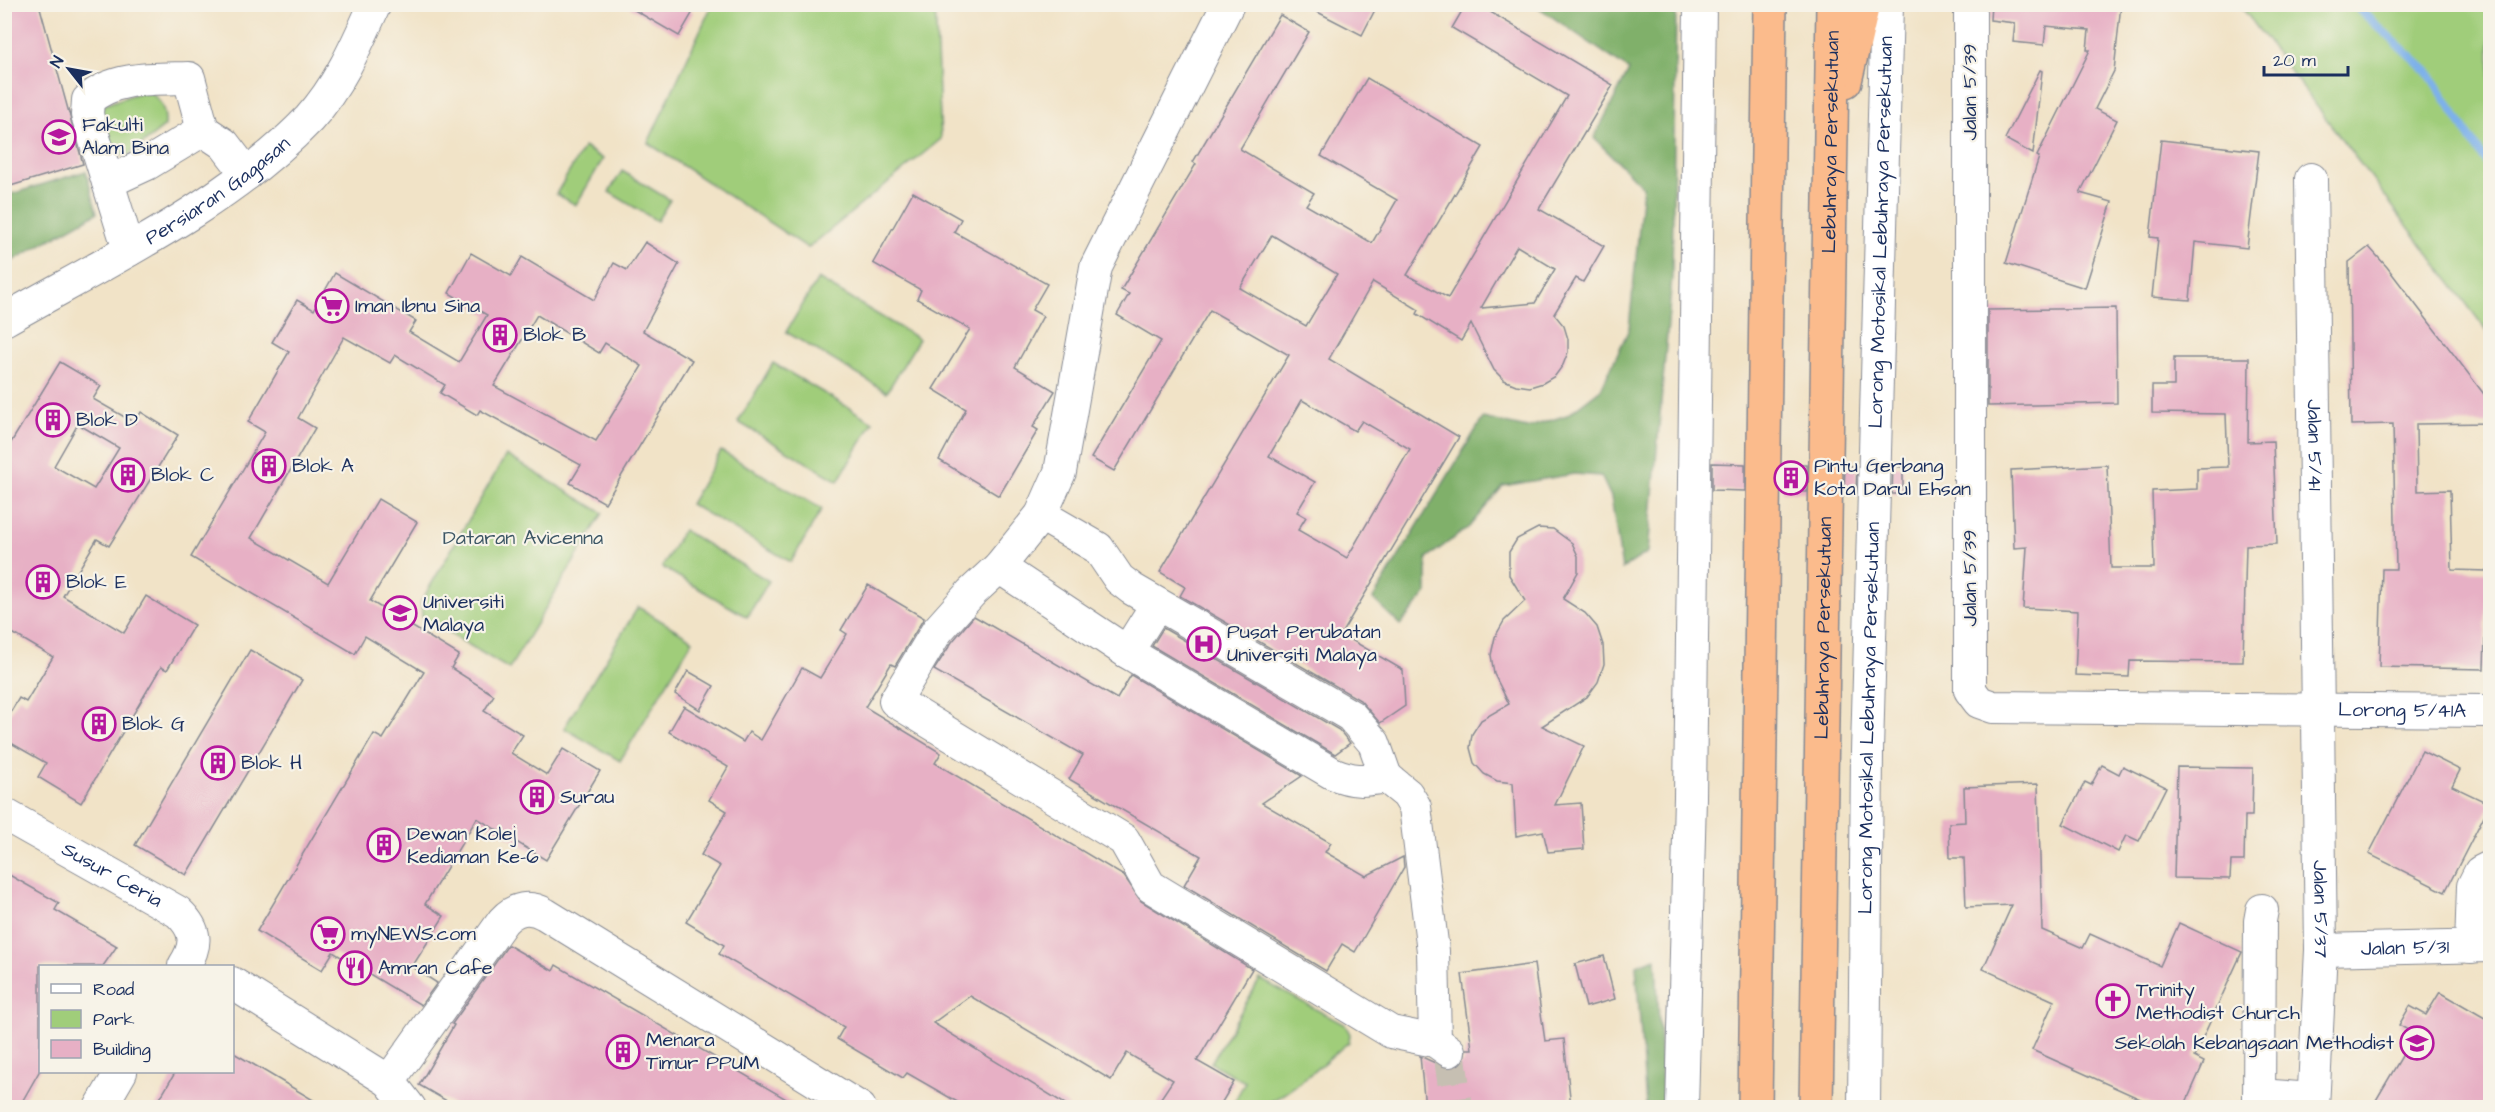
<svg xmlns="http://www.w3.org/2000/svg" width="2495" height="1112" font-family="'Architects Daughter',sans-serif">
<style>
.green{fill:#a0cd7a;stroke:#5e7e6c;stroke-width:1.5}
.forest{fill:#80b06a;stroke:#4e7064;stroke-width:1.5}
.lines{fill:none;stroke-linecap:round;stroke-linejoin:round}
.stream{stroke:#7db1ea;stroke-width:8}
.building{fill:#e7b0c5;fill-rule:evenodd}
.minor-tunnel{stroke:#c6bfb2;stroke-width:32;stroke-dasharray:32 16;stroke-linecap:butt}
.minor-casing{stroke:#868992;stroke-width:34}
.highway-casing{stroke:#868992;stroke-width:36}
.minor{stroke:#fff;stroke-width:32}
.highway{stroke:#fbbb8c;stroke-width:33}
.labels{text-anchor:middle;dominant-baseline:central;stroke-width:4.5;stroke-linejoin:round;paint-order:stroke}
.street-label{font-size:20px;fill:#1b2f5e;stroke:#f7f3e8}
.poi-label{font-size:20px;fill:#1b2f5e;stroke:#f7f3e8;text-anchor:start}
.park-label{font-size:20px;fill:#3c5665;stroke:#f7f3e8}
</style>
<rect width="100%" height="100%" fill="#f7f3e8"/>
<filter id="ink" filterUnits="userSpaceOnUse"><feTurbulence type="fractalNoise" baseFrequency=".0167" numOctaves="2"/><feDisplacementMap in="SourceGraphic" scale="12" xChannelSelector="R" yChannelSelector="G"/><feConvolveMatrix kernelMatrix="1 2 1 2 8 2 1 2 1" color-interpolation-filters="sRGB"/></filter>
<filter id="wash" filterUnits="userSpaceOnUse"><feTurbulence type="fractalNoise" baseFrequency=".008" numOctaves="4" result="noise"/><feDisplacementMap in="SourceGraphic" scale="24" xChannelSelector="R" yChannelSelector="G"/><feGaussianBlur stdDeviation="1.35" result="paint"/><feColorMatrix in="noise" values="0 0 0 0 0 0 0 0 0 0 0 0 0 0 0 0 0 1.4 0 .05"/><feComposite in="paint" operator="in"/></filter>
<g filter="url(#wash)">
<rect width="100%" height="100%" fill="#f1e3c7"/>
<g class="green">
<polygon points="712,5 935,5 941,139 808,248 648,143"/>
<polygon points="2240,5 2490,5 2490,335"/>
<path d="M 146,90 C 160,97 166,110 165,126 L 127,156 C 108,154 104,131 97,115 L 104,105 Z"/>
<polygon points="584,147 603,159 576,205 556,194"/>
<polygon points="622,171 670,200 657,221 609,192"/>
<polygon points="818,279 919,339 887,392 786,332"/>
<polygon points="773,363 873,422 838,481 738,422"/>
<polygon points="721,451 822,509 791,562 690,504"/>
<polygon points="506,455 603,513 509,669 422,617 421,602"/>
<polygon points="683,530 769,581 747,617 662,567"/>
<polygon points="638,607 693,640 620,761 564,728"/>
<path d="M 1260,979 L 1345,1025 L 1350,1034 L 1349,1042 C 1326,1060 1279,1105 1252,1108 C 1245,1108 1239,1104 1234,1102 L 1245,1082 L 1211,1063 Z"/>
</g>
<g class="forest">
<polygon points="1535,5 1676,5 1672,277 1648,552 1622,569 1611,497 1601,476 1574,474 1503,486 1469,527 1427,558 1427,593 1400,625 1373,599 1483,418 1527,428 1567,415 1601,389 1629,329 1643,187 1594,138 1629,70"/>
<polygon points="86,171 97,213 5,265 5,196"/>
<polygon points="1656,958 1663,1107 1646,1107 1636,965"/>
</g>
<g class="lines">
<polyline class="stream" points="2353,4 2427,71 2490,168"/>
</g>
<g id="blocks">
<g class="building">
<polygon points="4,4 39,4 83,164 4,188"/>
<polygon points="624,4 681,4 693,12 679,36"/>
<polygon points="1302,4 1378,4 1362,35"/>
<path d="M 1466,4 L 1477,4 L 1613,85 L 1539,209 L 1604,246 L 1583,282 L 1576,278 L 1554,314 L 1564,326 L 1568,339 L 1568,352 L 1563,365 L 1555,376 L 1543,383 L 1530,387 L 1516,385 L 1504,380 L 1494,370 L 1471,324 L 1461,341 L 1417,314 L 1419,310 L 1373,282 L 1329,359 L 1459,437 L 1341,634 L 1403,670 L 1405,706 L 1380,723 L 1360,700 L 1180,596 L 1185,587 L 1160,572 L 1289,355 L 1210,310 L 1114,471 L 1091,458 L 1161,341 L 1117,315 L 1129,294 L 1121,290 L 1196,164 L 1193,162 L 1280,15 L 1309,32 L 1240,149 L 1314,193 L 1306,205 L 1372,243 L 1397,200 L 1321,156 L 1367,78 L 1483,147 L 1407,275 L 1448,298 L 1567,96 L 1452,28 ZM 1272,235 L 1337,274 L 1306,326 L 1240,288 ZM 1517,246 L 1555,269 L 1535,303 L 1481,308 ZM 1302,400 L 1355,431 L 1362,421 L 1410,449 L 1347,558 L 1298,530 L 1306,517 L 1297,512 L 1315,482 L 1269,456 Z"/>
<polygon points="1991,4 2121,4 2114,71 2095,109 2117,120 2080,193 2112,202 2085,288 2006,263 2039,157 2037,156 2090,50 2087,50 2089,30 2046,26 2044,45 2013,42 2015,23 1990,20"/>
<polygon points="2040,70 2042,71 2033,154 2005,139"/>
<polygon points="2161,140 2259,151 2247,248 2195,242 2190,300 2152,297 2158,238 2150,237"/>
<polygon points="913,192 961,219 954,232 1047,284 1032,310 1043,316 1015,367 1055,391 1033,427 1038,430 999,496 939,460 966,409 933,389 970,329 917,299 921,290 873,263"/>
<path d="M 645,242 L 679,264 L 643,331 L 692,360 L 605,503 L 570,483 L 581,465 L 480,410 L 477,415 L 440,393 L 445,385 L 395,355 L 390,363 L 344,337 L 298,418 L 315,428 L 251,538 L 328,583 L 378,499 L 417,522 L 370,601 L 459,655 L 451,668 L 494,695 L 484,711 L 523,735 L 511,753 L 547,775 L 563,749 L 600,771 L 546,860 L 477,818 L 425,904 L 444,916 L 412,967 L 437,983 L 421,1005 L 333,952 L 322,970 L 257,931 L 374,734 L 383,739 L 424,672 L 365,636 L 355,654 L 191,557 L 265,432 L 248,422 L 289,352 L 272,342 L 297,300 L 314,310 L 335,273 L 416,321 L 409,332 L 459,362 L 487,315 L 449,293 L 471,253 L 511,276 L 522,257 L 594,300 L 614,263 L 627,270 ZM 537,315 L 599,353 L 605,343 L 642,366 L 596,441 L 494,386 Z"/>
<polygon points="2369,247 2387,267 2490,402 2490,423 2416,424 2417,491 2450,490 2452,570 2487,571 2484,669 2379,667 2382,569 2396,569 2393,424 2351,425 2349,262"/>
<polygon points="2116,308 2117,403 1988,406 1988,310"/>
<polygon points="2174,358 2249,358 2248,442 2273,441 2277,544 2246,545 2243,662 2130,661 2129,677 2075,675 2078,611 2023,608 2027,547 2014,548 2011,470 2107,465 2111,568 2154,568 2152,491 2197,489 2197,468 2228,467 2226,414 2152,413 2152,386 2174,386"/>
<path d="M 60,362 L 101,386 L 93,399 L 135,423 L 141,412 L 178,435 L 109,546 L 97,539 L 63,596 L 124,633 L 146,596 L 194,625 L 167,670 L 161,667 L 81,803 L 38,777 L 46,763 L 4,739 L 4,723 L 19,698 L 26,702 L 53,657 L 4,628 L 4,454 ZM 78,424 L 119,448 L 94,489 L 54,466 Z"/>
<polygon points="1712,463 1745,464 1745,491 1712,490"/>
<rect x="1782" y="465" width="25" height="27"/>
<polygon points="1845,466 1857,466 1856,493 1844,493"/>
<polygon points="1893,466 1903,467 1903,494 1892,494"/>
<polygon points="1538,528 1553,529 1572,543 1578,556 1578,572 1563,599 1585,613 1597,627 1603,645 1604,664 1598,682 1587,697 1542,726 1584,746 1555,805 1581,803 1584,849 1548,852 1543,831 1516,836 1513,783 1497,781 1484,774 1474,763 1470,748 1472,734 1481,720 1509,704 1494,674 1491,655 1495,637 1504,621 1525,601 1509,575 1509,552 1517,539"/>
<polygon points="868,585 924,618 895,666 891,664 865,707 941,753 935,763 1124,876 1141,901 1252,969 1197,1061 1234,1082 1219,1107 1155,1107 1173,1080 1127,1053 1111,1080 970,996 933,1023 1070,1107 966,1107 907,1073 903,1078 837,1039 844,1027 719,954 724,945 686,922 720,866 701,855 727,811 709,800 728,767 669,732 684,706 743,742 749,732 761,740 802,668 820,678 847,634 841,630"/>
<polygon points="974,616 1117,699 1131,675 1302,776 1262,803 1331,843 1325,852 1366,876 1403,857 1404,867 1355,952 1342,944 1326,971 1184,885 1201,856 1069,779 1083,755 934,670 952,642"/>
<polygon points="1163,628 1339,730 1350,743 1335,754 1152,646"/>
<polygon points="250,650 302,680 186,875 135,845"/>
<polygon points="688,671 714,686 700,710 675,694"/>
<polygon points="2422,751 2460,770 2452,786 2490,804 2445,892 2369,854"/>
<polygon points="2102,765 2119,774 2123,766 2166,787 2139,841 2126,835 2118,852 2063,824 2085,782 2091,785"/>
<polygon points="2177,767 2253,768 2252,816 2245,816 2244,861 2231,861 2230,879 2174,878"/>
<polygon points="2038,784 2042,930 2083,948 2090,934 2160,966 2179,923 2242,952 2194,1057 2204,1062 2184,1107 2158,1107 2032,1050 2054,1001 1983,969 2012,905 1966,907 1964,858 1950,858 1949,823 1965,822 1964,787"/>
<polygon points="4,872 59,903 55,910 117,946 103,966 40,966 40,1070 19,1107 4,1107"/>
<polygon points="508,945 553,971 556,965 800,1107 457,1107 419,1085 454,1025 452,1024"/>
<polygon points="1604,956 1615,999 1586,1007 1575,964"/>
<polygon points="1534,964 1545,1041 1564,1039 1571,1107 1425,1107 1420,1056 1448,1069 1457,1067 1463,1062 1466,1049 1472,1049 1462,974"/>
<polygon points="2440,992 2490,1021 2490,1107 2372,1107 2415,1034 2399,1025 2410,1006 2426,1015"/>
<polygon points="232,1052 256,1066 325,1107 155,1107 176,1071 232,1071"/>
</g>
</g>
</g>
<g filter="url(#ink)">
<use href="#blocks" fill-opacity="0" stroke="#868992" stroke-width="1.5"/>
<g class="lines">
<polyline class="minor-tunnel" points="1449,1051 1457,1108"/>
<g class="minor-casing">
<g id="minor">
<polyline points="1228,4 1096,267 1060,472 1041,515 999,567 971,593 937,631 895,701 1124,840 1150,886 1391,1032 1435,1041"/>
<path id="s1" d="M 1970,4 L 1970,690 L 1979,702 L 1993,707 L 2487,711"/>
<path id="s2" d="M 2311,179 L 2321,950 L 2313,1108"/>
<polyline points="108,182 147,164 203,130"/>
<path d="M 129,250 L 87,115 L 88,100 C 114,76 155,79 189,78 L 203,130 L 224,144 L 247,174"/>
<path id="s3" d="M 4,320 C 106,262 228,204 309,119 C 339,86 357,44 375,4"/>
<path d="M 999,567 L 1127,652 L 1332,773 C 1354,782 1363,781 1386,777 L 1374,743 L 1351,716 L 1132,589 L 1119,579 L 1098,548 L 1041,515"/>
<polyline points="1127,652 1157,604"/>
<polyline points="1386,777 1407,794 1415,807 1433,951 1435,1041 1449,1051"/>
<path id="s4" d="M 4,814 L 178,912 C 197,930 198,944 184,966"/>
<polyline points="2471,947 2473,886 2480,872 2490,867"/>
<path id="s5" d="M 2321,950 L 2490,946"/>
<path d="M 232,983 L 389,1081 L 503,921 C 515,908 529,905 545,914 L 860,1108"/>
<polyline points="389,1081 410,1108"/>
<polyline points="2259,1095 2313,1099"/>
<polyline points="100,1108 121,1072"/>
<polyline points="1682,1108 1690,797 1700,4"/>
<path id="s6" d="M 1864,1108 L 1867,751 L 1887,4"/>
<polyline points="2259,1108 2260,921 2262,910"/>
</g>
</g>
<g class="highway-casing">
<g id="highway">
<polyline points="1845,81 1863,4"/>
<polyline points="1755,1108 1770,4"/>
<path id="s7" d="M 1816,1108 L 1833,4"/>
</g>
</g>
<use href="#minor" class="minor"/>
<use href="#highway" class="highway"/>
</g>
</g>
<defs>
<g id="university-ring" transform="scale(1.725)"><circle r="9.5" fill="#f7f3e8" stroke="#b5179e" stroke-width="1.5"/><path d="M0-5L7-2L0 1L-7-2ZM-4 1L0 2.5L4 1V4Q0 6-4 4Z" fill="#b5179e"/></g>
<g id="supermarket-ring" transform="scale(1.725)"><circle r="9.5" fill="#f7f3e8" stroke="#b5179e" stroke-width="1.5"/><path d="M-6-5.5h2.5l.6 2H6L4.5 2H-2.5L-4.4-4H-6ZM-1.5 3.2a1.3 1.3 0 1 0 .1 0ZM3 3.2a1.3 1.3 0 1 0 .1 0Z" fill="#b5179e"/></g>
<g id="building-ring" transform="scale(1.725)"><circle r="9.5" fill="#f7f3e8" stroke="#b5179e" stroke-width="1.5"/><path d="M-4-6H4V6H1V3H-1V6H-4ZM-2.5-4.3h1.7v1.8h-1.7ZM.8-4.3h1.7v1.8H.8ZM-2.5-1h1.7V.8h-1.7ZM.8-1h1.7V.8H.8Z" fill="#b5179e"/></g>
<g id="hospital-ring" transform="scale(1.725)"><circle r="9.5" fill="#f7f3e8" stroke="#b5179e" stroke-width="1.5"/><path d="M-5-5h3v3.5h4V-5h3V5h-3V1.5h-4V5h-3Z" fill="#b5179e"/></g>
<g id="restaurant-ring" transform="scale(1.725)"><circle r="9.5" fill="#f7f3e8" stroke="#b5179e" stroke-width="1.5"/><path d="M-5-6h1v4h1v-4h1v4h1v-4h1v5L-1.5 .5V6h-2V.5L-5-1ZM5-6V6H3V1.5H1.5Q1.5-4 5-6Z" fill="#b5179e"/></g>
<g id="church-ring" transform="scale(1.725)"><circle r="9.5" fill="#f7f3e8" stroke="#b5179e" stroke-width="1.5"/><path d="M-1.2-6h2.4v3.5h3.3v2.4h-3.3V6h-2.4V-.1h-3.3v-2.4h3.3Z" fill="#b5179e"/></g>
<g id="school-ring" transform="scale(1.725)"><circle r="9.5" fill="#f7f3e8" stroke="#b5179e" stroke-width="1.5"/><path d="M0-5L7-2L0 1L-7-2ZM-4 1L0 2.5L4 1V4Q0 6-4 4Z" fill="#b5179e"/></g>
</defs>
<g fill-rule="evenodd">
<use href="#university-ring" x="59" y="137"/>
<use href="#supermarket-ring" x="332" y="306"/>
<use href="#building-ring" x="500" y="335"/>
<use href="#building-ring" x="53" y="420"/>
<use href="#building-ring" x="269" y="466"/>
<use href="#building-ring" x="128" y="475"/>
<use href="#building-ring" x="1791" y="478"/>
<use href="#building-ring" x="43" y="582"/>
<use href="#university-ring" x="400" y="613"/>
<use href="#hospital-ring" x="1204" y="644"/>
<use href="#building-ring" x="99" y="724"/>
<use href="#building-ring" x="218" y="763"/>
<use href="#building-ring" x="537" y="797"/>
<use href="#building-ring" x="384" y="845"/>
<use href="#supermarket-ring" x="328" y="934"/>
<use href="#restaurant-ring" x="355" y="968"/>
<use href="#church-ring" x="2113" y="1001"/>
<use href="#school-ring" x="2417" y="1043"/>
<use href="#building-ring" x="623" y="1052"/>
</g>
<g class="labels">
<g class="street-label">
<text transform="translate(1970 92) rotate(-90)">Jalan 5/39</text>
<text stroke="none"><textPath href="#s7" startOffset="966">Lebuhraya Persekutuan</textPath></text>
<text stroke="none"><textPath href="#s3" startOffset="250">Persiaran Gagasan</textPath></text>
<text stroke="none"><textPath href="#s6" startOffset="876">Lorong Motosikal Lebuhraya Persekutuan</textPath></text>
<text stroke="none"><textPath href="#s2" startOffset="266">Jalan 5/41</textPath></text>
<text transform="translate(1970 578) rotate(-90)">Jalan 5/39</text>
<text stroke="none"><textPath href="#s7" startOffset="480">Lebuhraya Persekutuan</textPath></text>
<text stroke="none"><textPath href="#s1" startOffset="1125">Lorong 5/41A</textPath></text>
<text stroke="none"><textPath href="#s6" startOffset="390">Lorong Motosikal Lebuhraya Persekutuan</textPath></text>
<text stroke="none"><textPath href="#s4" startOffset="124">Susur Ceria</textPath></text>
<text stroke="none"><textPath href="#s2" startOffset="730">Jalan 5/37</textPath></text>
<text stroke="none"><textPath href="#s5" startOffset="84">Jalan 5/31</textPath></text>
</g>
<g class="poi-label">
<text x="82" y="125">Fakulti<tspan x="82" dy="23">Alam Bina</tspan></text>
<text x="355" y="306">Iman Ibnu Sina</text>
<text x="523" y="335">Blok B</text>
<text x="76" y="420">Blok D</text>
<text x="292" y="466">Blok A</text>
<text x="1814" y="466">Pintu Gerbang<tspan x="1814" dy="23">Kota Darul Ehsan</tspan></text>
<text x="151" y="475">Blok C</text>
<text x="66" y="582">Blok E</text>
<text x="423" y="602">Universiti<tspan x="423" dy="23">Malaya</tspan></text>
<text x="1227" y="632">Pusat Perubatan<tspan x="1227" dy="23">Universiti Malaya</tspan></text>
<text x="122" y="724">Blok G</text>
<text x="241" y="763">Blok H</text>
<text x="560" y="797">Surau</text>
<text x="407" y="834">Dewan Kolej<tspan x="407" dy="23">Kediaman Ke-6</tspan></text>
<text x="351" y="934">myNEWS.com</text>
<text x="378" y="968">Amran Cafe</text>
<text x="2136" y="990">Trinity<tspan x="2136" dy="23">Methodist Church</tspan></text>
<text x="646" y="1040">Menara<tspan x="646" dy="23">Timur PPUM</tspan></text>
<text x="2394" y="1043" text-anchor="end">Sekolah Kebangsaan Methodist</text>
</g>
<g class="park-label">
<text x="523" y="538">Dataran Avicenna</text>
</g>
</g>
<rect width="2495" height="1112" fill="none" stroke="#f7f3e8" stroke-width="24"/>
<rect x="39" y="965" width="195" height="108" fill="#f7f3e8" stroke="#9fa5b1" stroke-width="1.5"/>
<rect x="51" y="984" width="30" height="9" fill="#ffffff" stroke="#9fa5b1" stroke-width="1.5"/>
<text x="93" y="995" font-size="18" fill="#1b2f5e">Road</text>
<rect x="51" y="1010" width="30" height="18" fill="#a0cd7a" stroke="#9fa5b1" stroke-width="1.5"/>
<text x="93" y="1025" font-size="18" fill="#1b2f5e">Park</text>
<rect x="51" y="1040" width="30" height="18" fill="#e7b0c5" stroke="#9fa5b1" stroke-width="1.5"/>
<text x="93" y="1055" font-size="18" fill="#1b2f5e">Building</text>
<g transform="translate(69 69) rotate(301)" stroke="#f7f3e8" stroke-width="4.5" paint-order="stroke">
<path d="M0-4.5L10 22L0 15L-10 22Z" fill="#1b2f5e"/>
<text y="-9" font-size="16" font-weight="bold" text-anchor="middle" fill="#1b2f5e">N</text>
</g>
<path d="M2264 66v9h84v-9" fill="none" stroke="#1b2f5e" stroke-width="3"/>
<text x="2273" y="66" font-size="18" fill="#1b2f5e" stroke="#f7f3e8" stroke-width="4.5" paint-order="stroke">20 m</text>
</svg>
